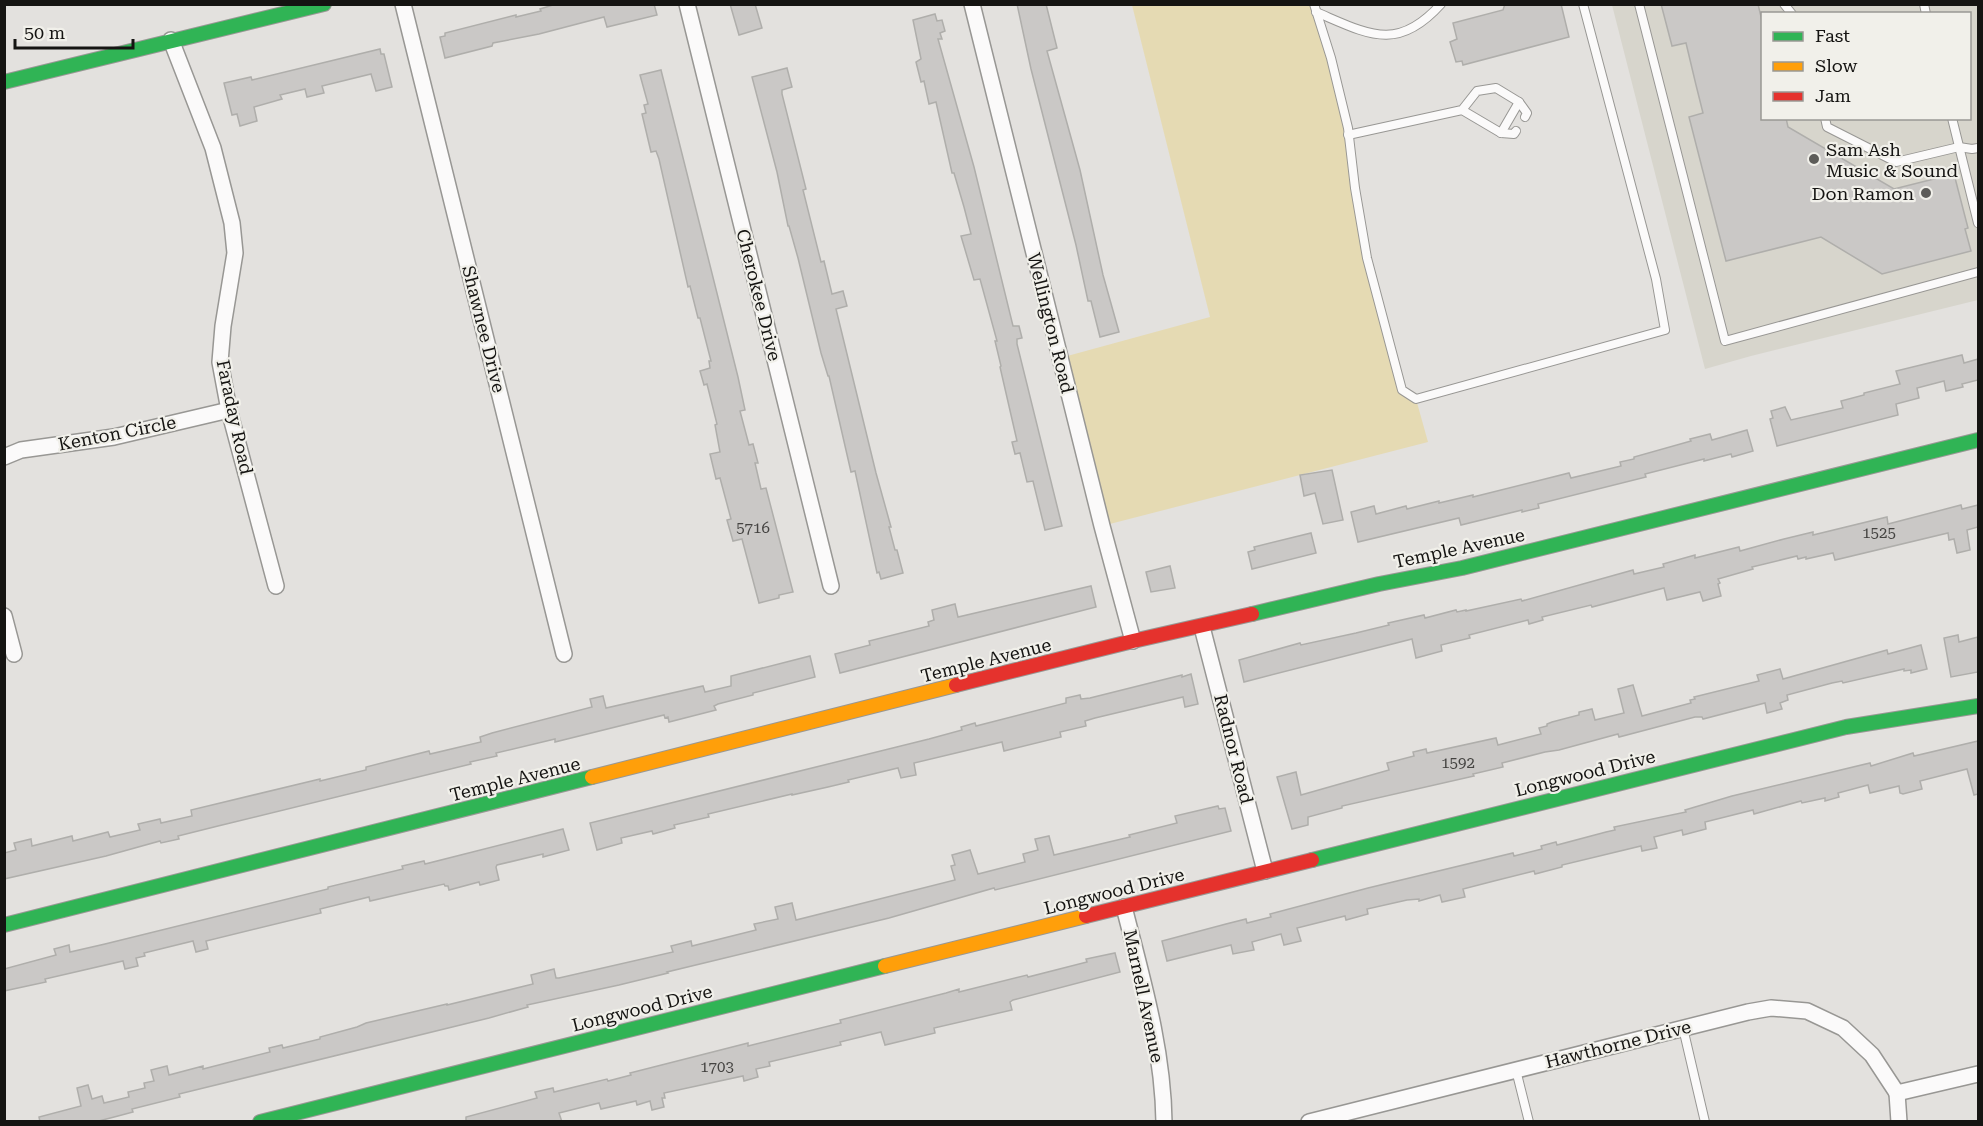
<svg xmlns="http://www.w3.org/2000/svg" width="1983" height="1126" font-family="'Roboto Serif',serif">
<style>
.built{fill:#d7d5cc;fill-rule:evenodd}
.green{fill:#e5dab3}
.building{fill:#cac8c6;stroke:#afaeab;stroke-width:1.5}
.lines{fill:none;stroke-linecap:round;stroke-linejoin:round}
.lane-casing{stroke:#989794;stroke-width:10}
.street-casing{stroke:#989794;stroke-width:18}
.fast-casing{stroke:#989794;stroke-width:16}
.slow-casing{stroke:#989794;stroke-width:16}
.jam-casing{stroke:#989794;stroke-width:16}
.lane{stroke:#fbfafa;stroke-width:8}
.street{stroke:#fbfafa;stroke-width:15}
.fast{stroke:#30b455;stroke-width:14}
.slow{stroke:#ff9f0a;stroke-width:14}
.jam{stroke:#e5322d;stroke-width:14}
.poi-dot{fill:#5d5c59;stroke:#f1f0ea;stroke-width:2}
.labels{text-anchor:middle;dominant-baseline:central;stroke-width:4.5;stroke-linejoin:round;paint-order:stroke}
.number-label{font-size:15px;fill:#444341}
.poi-label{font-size:18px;fill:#151412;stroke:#f1f0ea;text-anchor:start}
.street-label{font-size:18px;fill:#151412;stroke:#f1f0ea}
</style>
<rect width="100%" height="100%" fill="#e3e1de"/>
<path class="built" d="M 1612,5 L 1978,5 L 1978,300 L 1751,356 L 1705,369 ZM 1762,14 L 1970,14 L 1970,118 L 1762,118 Z"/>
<polygon class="green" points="1132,5 1314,5 1348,128 1367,258 1402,389 1416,399 1428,442 1102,526 1060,358 1210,317"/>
<g class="building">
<polygon points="556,4 654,4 657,15 607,27 604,17 539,34 493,43 492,46 445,58 440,37 445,36 445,33 516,15 516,17 541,11 540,9"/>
<polygon points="730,4 755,4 762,28 739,35"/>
<polygon points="1017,4 1046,4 1057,48 1047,51 1080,170 1103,275 1119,332 1100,337 1091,301 1088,301 1076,245 1031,69"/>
<polygon points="1505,4 1561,4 1569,37 1463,65 1462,61 1456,62 1450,42 1457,39 1453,23 1503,10"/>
<polygon points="1661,4 1758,4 1762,21 1762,118 1786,118 1788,127 1894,189 1954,174 1968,228 1965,229 1971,251 1882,274 1821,237 1726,261 1689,117 1703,113 1696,85 1686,43 1672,46"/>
<polygon points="935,14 937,21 942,20 945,31 940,33 942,39 938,39 974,167 1013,326 1019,326 1022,338 1017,339 1017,344 1062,526 1045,530 1033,481 1027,482 1020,453 1015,454 1012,442 1017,441 1000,367 1001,366 995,341 997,341 980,279 974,280 961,236 971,234 964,207 954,173 952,173 936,102 929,104 924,81 921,82 916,62 921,59 913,20"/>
<polygon points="380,49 381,54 384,54 392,87 376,91 371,74 322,86 324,93 307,97 305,89 280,95 282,99 254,107 257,121 240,126 237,114 232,115 224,83 251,77 252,80"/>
<polygon points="787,68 792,87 782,90 782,94 806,189 803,190 821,262 824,261 832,294 843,291 847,306 836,309 876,473 891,527 889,527 895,550 897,550 903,573 881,579 879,572 877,573 855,471 851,472 829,376 828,376 821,353 798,258 789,226 788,226 777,172 752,77"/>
<polygon points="661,70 738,377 745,410 740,411 749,445 753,444 758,463 755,463 761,489 766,488 793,592 779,595 779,598 759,603 742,539 733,541 727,520 731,519 720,478 716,479 710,454 720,452 715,425 717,424 707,384 704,385 700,371 710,368 709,361 711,361 700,318 698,318 690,286 688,287 659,159 656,151 651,152 642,114 646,113 644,105 648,104 640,75"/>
<polygon points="1962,355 1964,363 1978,359 1978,380 1962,384 1963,387 1946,391 1944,381 1917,388 1919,398 1896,404 1898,415 1777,446 1770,419 1773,418 1771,411 1785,407 1791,420 1843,408 1841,401 1864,395 1864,393 1900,384 1896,371"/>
<polygon points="1747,430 1753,451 1732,457 1731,454 1704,461 1704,459 1645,474 1646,477 1538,504 1539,508 1522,512 1522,510 1461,525 1459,518 1358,542 1351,512 1374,506 1376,514 1406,506 1407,509 1439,501 1439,503 1473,495 1473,497 1569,473 1571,478 1621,466 1620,462 1634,459 1634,457 1691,441 1690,439 1710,434 1712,440"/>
<polygon points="1332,470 1343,520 1323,524 1315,493 1304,496 1300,475"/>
<polygon points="1961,505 1962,509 1978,505 1978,527 1967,530 1970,550 1957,553 1954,539 1949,540 1948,533 1835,560 1833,553 1806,559 1806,557 1798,559 1797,556 1752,567 1753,569 1718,579 1720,583 1718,584 1721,596 1703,601 1700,592 1667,600 1664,588 1592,607 1591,605 1542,617 1543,620 1529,624 1528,620 1469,635 1470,638 1441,645 1442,651 1416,658 1412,639 1244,682 1239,660 1300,643 1301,645 1356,633 1389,625 1388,623 1424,615 1425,618 1456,610 1457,612 1466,610 1466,611 1521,599 1522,601 1633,570 1634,574 1664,567 1663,564 1695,555 1695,558 1739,547 1740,551 1784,539 1813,532 1813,535 1887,517 1888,524"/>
<polygon points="1311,533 1316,553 1252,569 1248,552 1255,550 1254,547"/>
<polygon points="1170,566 1175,588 1151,592 1146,572"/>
<polygon points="1091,586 1096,607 840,673 835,654 870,645 869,641 929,626 928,622 934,620 932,610 955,604 958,617"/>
<polygon points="1958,635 1959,642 1978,637 1978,672 1951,677 1944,638"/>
<polygon points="1921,645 1927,669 1911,673 1911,670 1904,671 1904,669 1843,683 1842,681 1832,683 1787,695 1788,700 1780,703 1782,709 1767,713 1765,703 1703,719 1702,717 1695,717 1619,737 1618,734 1559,750 1545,752 1502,763 1503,767 1473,774 1474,776 1342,806 1342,808 1308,817 1308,825 1292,829 1277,777 1296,772 1301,795 1389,770 1387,763 1414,756 1413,752 1426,749 1427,753 1496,738 1498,745 1541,734 1539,728 1547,726 1547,724 1552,722 1579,715 1579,712 1592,709 1595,720 1624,713 1618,689 1633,685 1642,716 1691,703 1690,700 1695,699 1694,697 1759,681 1757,675 1780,669 1783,679 1887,650 1888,654"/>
<polygon points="810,656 815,677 753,693 753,695 718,704 714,706 716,710 669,722 668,717 665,718 664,715 555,742 555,739 496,753 497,756 470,762 471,764 218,826 178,836 179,839 161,843 160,841 106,856 4,879 4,853 16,850 14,843 31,839 32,846 72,836 73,841 108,832 110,837 140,830 138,824 160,819 161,823 192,816 191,810 320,779 320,781 366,770 366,767 429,751 430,754 481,742 480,737 492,733 592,707 590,699 603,696 606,708 703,686 705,692 731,686 731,676"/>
<polygon points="1191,674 1198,704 1185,707 1183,697 1095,718 1085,721 1086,726 1060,732 1061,737 1004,751 1002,742 914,763 916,775 901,778 898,768 848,780 849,782 828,787 792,795 792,794 708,814 709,817 674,825 675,828 653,834 652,831 621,838 622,843 597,850 590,823 929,739 962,730 961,727 975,723 976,726 1066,703 1066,698 1080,695 1081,699 1090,698 1182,675 1182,677"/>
<polygon points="1978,741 1978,794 1974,795 1967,769 1920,781 1922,789 1903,794 1900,793 1899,786 1870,793 1868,785 1838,793 1839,797 1825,801 1825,798 1802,803 1801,801 1754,814 1753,810 1705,822 1706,829 1683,835 1682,830 1654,837 1657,848 1642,851 1641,846 1562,865 1562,867 1535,874 1534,871 1494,881 1463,889 1465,897 1442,902 1440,895 1419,901 1419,899 1407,900 1367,909 1368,914 1346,920 1345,916 1297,928 1301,941 1284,945 1281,934 1252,942 1254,950 1233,954 1231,945 1167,961 1162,941 1226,924 1246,919 1247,923 1271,917 1270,914 1368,888 1513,853 1514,856 1542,849 1541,846 1556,842 1557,845 1606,832 1615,830 1614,827 1686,812 1685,810 1732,796 1870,763 1871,766 1913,753 1914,756"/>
<polygon points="1218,806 1219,809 1225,808 1231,831 995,890 994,888 889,918 667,972 668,973 619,985 527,1005 528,1007 489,1018 179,1094 180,1097 132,1109 133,1112 118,1116 95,1122 40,1122 39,1117 81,1106 77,1088 88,1085 92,1099 102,1096 104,1103 129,1097 128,1092 145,1088 144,1083 154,1081 151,1070 167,1066 169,1075 203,1066 203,1069 270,1052 269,1048 282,1045 283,1048 320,1039 320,1037 357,1027 366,1023 447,1004 447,1005 533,984 531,975 554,969 556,978 559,978 673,952 671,946 691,941 692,946 756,930 754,924 778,919 775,907 792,903 796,920 955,880 951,866 955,865 952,855 970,850 978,874 1025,862 1023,854 1038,850 1035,839 1049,836 1054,855 1130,837 1129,835 1177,823 1175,816"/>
<polygon points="563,829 569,850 543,857 543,854 497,865 496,867 499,880 480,885 479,882 449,890 448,886 445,886 444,884 370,901 369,897 320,909 321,913 206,941 208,949 196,952 193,941 144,953 145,956 136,958 138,966 125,969 123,961 45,979 46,982 4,991 4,969 56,955 54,949 69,945 70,952 105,944 328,889 328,887 403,869 402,866 424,861 425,864"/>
<polygon points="1115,953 1120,972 1013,1000 1010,1002 1012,1010 934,1028 935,1033 885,1045 881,1032 840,1042 841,1045 769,1062 770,1066 756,1069 758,1077 744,1081 743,1076 664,1093 665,1098 662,1098 664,1107 652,1110 650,1101 637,1105 636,1101 601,1109 599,1103 559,1113 562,1122 466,1122 466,1117 537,1098 535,1092 553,1088 554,1092 607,1079 608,1081 631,1075 630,1073 748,1043 748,1046 841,1023 840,1020 946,993 959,989 959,992 1027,975 1028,977 1087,962 1086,959"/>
</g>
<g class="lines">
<g class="lane-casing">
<g id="lane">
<polyline points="1314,4 1331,58 1348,128 1355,188 1367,258 1402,390 1416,399 1665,330 1656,279 1583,4"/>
<polyline points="1639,4 1725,341 1978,272"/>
<polyline points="1784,4 1792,14"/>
<polyline points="1924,4 1926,14"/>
<path d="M 1316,12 C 1368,34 1397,53 1441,4"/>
<polyline points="1519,102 1527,113 1525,117"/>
<polyline points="1825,118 1827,127 1896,162 1959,147 1972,149 1978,148"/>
<polyline points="1952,118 1978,223"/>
<polyline points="1501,133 1514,134 1516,131"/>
<polyline points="1348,135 1462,110 1477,91 1496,88 1519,102 1501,133 1462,110"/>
<polyline points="1683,1028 1705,1122"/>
<polyline points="1516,1070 1529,1122"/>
</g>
</g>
<g class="street-casing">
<g id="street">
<polyline points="403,4 564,654"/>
<polyline points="687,4 831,586"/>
<polyline points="972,4 1102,526 1133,641"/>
<polyline points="171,40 213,148 232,223 235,253 223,326 220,362 229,410 276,586"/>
<polyline points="4,457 21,450 114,437 229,410"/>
<polyline points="4,616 14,654"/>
<polyline points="1202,627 1265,871"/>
<path d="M 1124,907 C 1142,978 1163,1048 1164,1122"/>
<polyline points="1897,1093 1978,1074"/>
<polyline points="1897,1093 1899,1122"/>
<polyline points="1309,1122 1748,1012 1771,1008 1807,1011 1843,1028 1872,1055 1897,1093"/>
</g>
</g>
<g class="fast-casing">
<g id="fast">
<polyline points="4,82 324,4"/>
<polyline points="1252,614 1379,584 1462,568 1978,440"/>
<polyline points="1312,860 1846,727 1978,706"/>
<polyline points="4,925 592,777"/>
<polyline points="260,1122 885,966"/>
</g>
</g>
<g class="slow-casing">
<g id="slow">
<polyline points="592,777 956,685"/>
<polyline points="885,966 1086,916"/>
</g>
</g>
<g class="jam-casing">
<g id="jam">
<polyline points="956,685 1133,641 1252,614"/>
<polyline points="1086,916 1312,860"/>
</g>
</g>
<use href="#lane" class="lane"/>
<use href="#street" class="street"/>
<use href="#fast" class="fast"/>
<use href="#slow" class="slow"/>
<use href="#jam" class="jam"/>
</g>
<g class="poi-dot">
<circle cx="1814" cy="159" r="6"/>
<circle cx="1926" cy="193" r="6"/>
</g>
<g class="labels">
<g class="number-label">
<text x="753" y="528">5716</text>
<text x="1879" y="533">1525</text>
<text x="1458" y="763">1592</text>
<text x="717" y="1067">1703</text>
</g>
<g class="poi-label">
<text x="1826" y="149">Sam Ash<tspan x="1826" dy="21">Music &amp; Sound</tspan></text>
<text x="1914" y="193" text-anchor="end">Don Ramon</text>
</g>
<g class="street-label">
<text transform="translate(759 295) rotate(76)">Cherokee Drive</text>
<text transform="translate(1051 323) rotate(76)">Wellington Road</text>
<text transform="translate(484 329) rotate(76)">Shawnee Drive</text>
<text transform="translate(235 417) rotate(78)">Faraday Road</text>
<text transform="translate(117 433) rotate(-11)">Kenton Circle</text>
<text transform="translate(1459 548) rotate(-12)">Temple Avenue</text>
<text transform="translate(986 660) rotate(-14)">Temple Avenue</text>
<text transform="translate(1234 749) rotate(76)">Radnor Road</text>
<text transform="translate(1585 773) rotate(-14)">Longwood Drive</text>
<text transform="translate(515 779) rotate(-14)">Temple Avenue</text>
<text transform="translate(1114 891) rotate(-14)">Longwood Drive</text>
<text transform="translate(1144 996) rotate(78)">Marnell Avenue</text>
<text transform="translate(642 1008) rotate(-14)">Longwood Drive</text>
<text transform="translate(1618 1044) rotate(-14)">Hawthorne Drive</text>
</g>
</g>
<rect width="1983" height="1126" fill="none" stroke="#151412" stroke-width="12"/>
<rect x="1761" y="12" width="210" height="108" fill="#f1f0ea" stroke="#999894" stroke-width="1.5"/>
<rect x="1773" y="32" width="30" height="9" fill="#30b455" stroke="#999894" stroke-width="1.5"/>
<text x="1815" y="42" font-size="18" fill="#151412">Fast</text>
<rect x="1773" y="62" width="30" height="9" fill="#ff9f0a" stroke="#999894" stroke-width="1.5"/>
<text x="1815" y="72" font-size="18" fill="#151412">Slow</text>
<rect x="1773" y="92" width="30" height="9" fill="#e5322d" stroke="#999894" stroke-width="1.5"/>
<text x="1815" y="102" font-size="18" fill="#151412">Jam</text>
<path d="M15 39v9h118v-9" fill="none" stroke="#151412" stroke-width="3"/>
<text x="24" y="39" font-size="18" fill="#151412" stroke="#f1f0ea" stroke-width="4.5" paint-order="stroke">50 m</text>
</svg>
